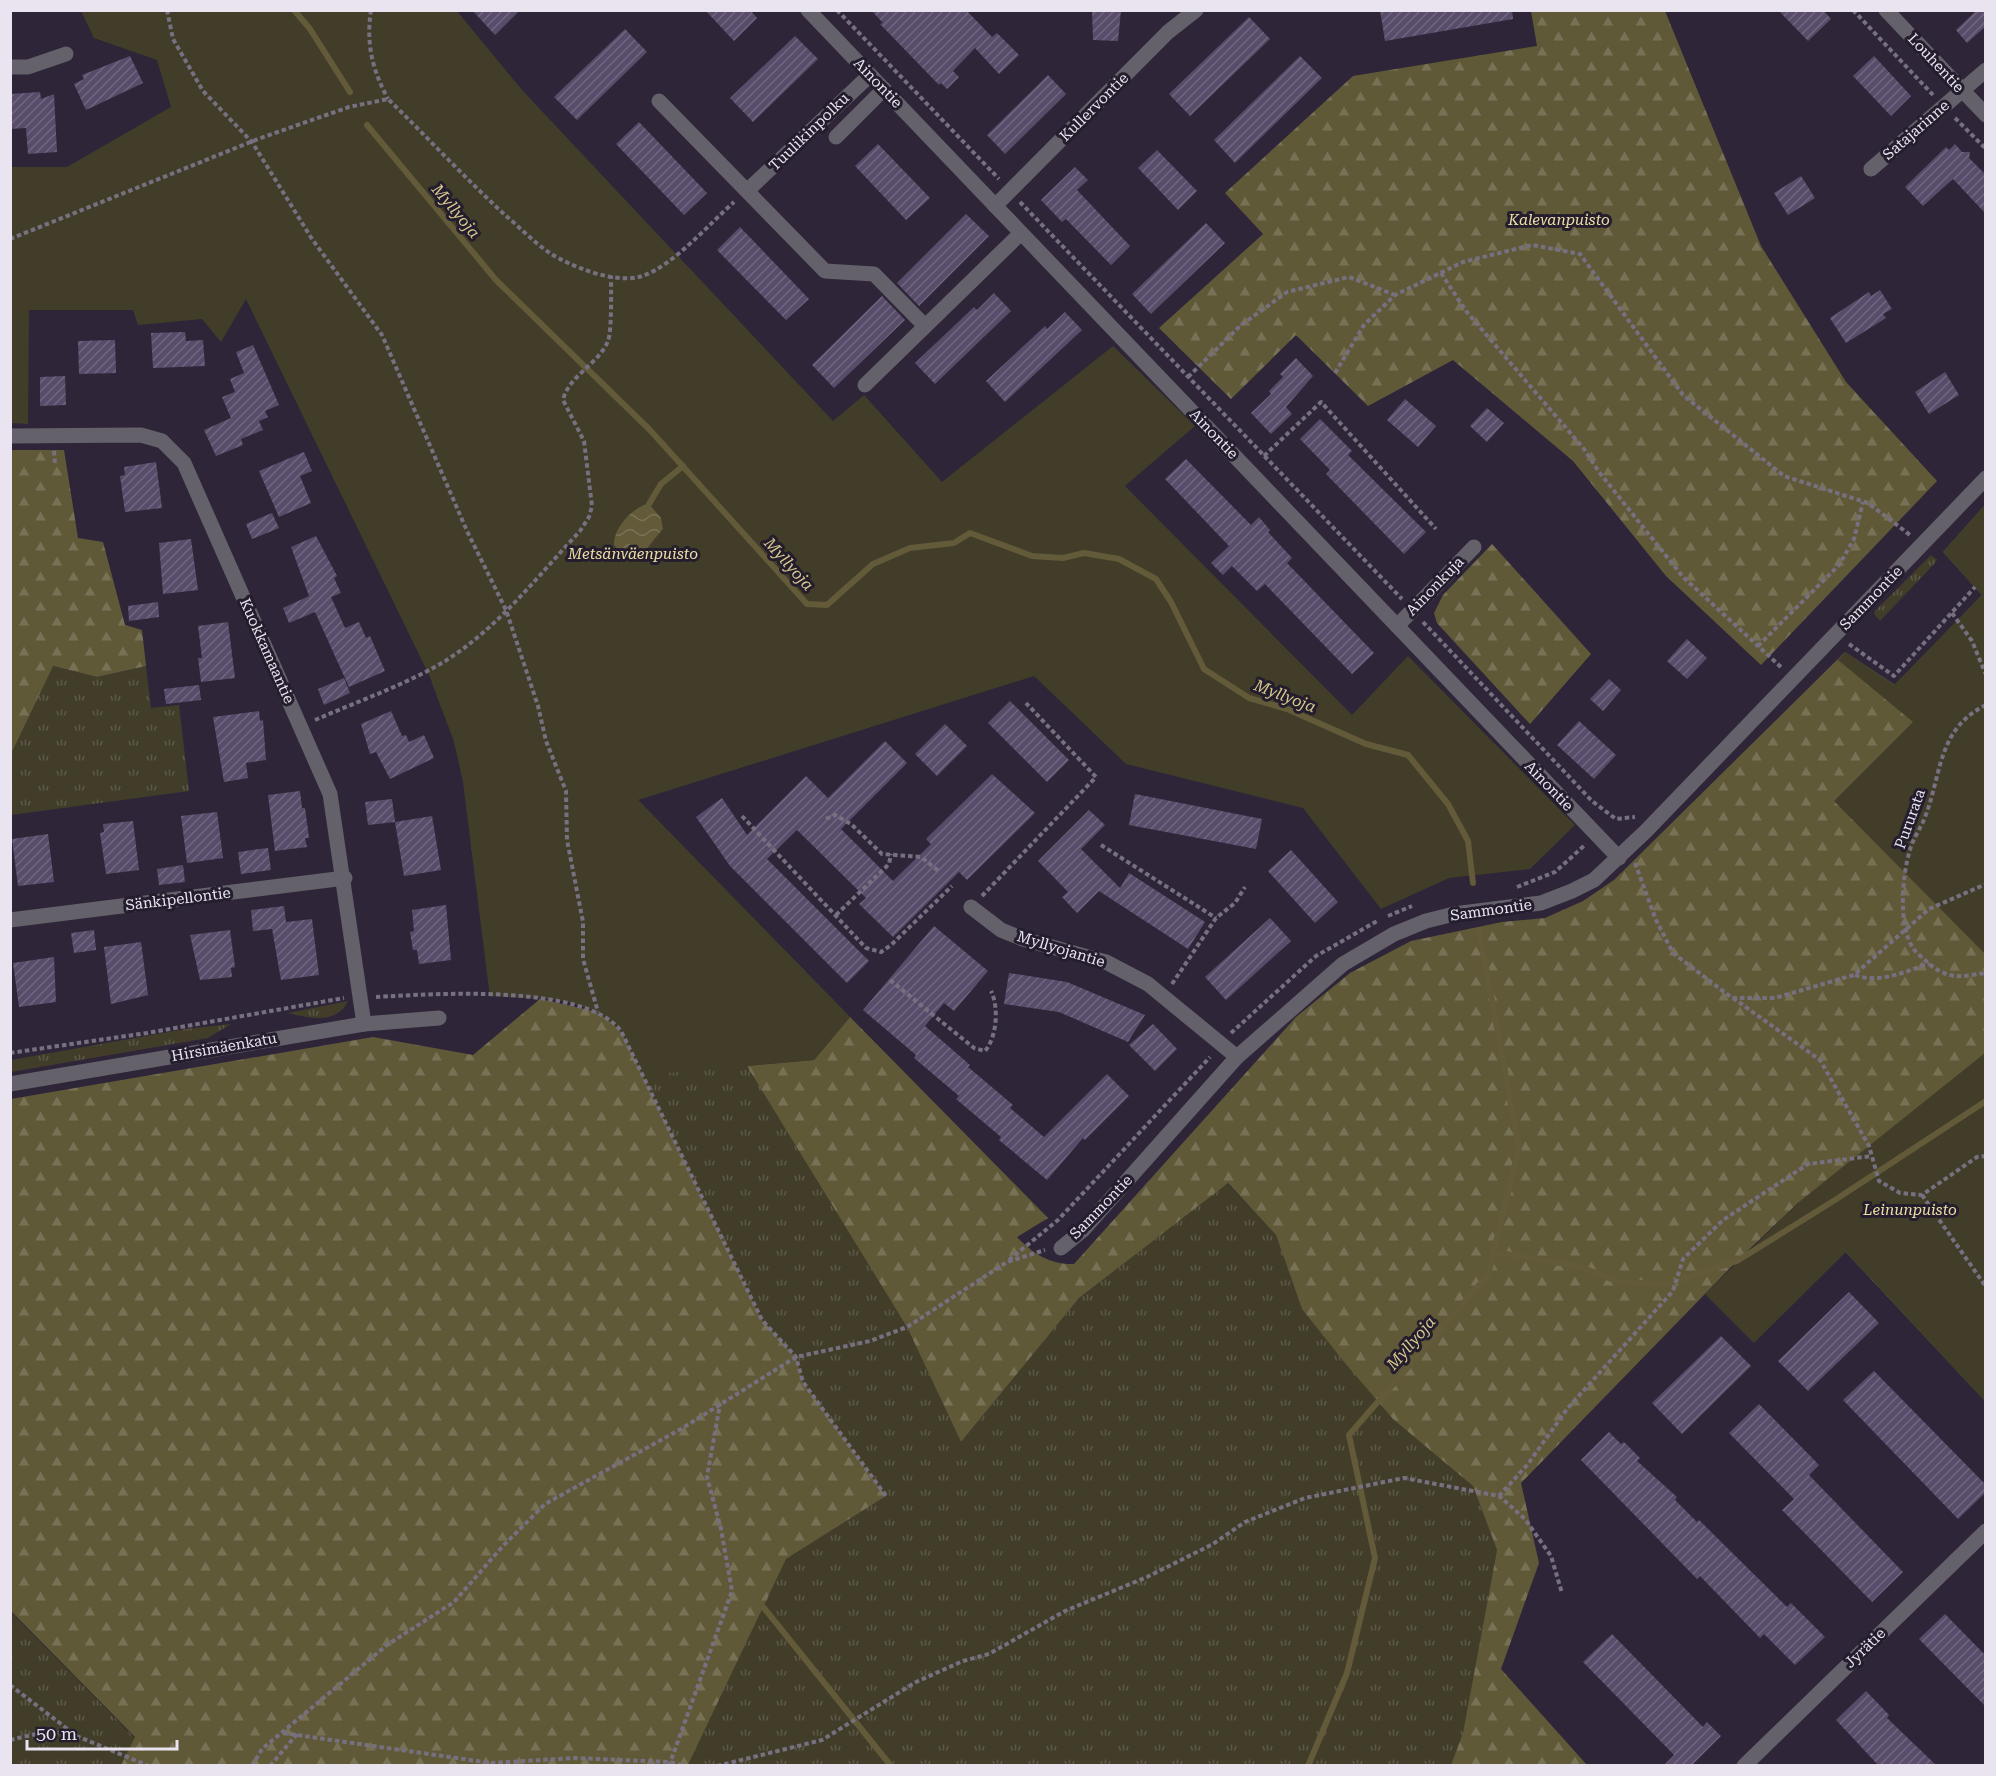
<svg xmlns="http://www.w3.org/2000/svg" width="1996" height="1776" font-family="'Roboto Serif',serif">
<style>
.grass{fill:url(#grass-tufts)}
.forest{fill:url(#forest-firs)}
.green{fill:#413d29}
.water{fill:url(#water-waves)}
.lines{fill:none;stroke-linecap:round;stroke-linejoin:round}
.stream{stroke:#625a39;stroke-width:6}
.building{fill:url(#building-hatch)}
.path{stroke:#777080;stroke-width:4;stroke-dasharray:4.5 3;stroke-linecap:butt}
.minor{stroke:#65616b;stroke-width:15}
.labels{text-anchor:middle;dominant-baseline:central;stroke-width:6;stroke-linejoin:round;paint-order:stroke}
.street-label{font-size:15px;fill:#e9e4f0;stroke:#241d2e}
.park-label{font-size:15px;font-style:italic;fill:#eee0a3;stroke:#241d2e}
.water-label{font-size:16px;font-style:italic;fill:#d8ca8e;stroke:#241d2e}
</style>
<defs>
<pattern id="grass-tufts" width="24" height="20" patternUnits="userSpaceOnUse" patternTransform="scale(1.5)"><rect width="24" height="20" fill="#413d29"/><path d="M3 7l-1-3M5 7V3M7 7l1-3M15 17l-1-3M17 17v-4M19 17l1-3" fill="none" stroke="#5c5948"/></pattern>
<pattern id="forest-firs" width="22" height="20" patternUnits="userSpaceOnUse" patternTransform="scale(1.5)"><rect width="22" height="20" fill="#605938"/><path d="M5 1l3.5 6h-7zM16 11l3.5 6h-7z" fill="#777155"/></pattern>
<pattern id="water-waves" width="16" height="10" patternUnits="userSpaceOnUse" patternTransform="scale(1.5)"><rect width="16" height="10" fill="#625a39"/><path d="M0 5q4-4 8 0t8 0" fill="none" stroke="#787256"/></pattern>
<pattern id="building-hatch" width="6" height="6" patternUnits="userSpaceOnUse" patternTransform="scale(1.5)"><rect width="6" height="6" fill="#594c6a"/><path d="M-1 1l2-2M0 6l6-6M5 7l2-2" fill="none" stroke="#716680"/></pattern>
</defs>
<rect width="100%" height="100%" fill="#2e2638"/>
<g class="grass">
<polygon points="1931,555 1937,560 1935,563 1880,621 1874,614 1875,611"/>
<polygon points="475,652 638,800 850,1017 814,1060 907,1327 961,1442 1079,1298 1227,1183 1276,1235 1302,1309 1422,1442 1473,1486 1497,1550 1463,1734 1451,1765 688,1765 786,1559 886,1496 803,1382 796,1357 762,1320 621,1031 598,1012 564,1000 490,996 463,781 454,741 432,683"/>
<polygon points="52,666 97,677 146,666 151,708 179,705 189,791 11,815 11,754"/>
<path d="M 348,1001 C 337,1025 308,1018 288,1013 Z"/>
<polygon points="231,1024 208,1038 11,1072 11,1060 185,1029"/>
<polygon points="10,1611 135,1738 121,1765 11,1765"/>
</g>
<g class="forest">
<polygon points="1531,11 1665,11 1761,246 1846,382 1937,481 1761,665 1666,576 1573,461 1453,360 1368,406 1296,335 1231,399 1159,328 1263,234 1225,193 1353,76 1537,46"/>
<polygon points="11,450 64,450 78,538 103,542 125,625 142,630 146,666 97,677 53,666 11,754"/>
<path d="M 1985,505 L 1985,1401 L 1799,1202 L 1737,1261 L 1521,1483 L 1539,1563 L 1501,1669 L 1587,1765 L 1451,1765 L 1463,1733 L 1497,1550 L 1473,1486 L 1393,1419 L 1345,1363 L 1302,1309 L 1276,1235 L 1228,1183 L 1079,1298 L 961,1442 L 907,1327 L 747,1066 L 814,1060 L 850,1017 L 1048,1218 L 1017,1237 C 1033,1254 1051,1265 1074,1264 L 1296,1017 L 1350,973 L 1411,941 L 1502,922 L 1545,918 L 1583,901 L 1614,880 L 1845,652 L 1895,685 L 1982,595 L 1943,552 Z"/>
<polygon points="1492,544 1591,654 1530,724 1437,623 1434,613 1443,595"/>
<polygon points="540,999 598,1012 621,1031 762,1320 796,1357 803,1382 886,1496 786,1559 688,1765 121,1765 135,1737 11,1611 11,1099 373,1037 473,1055"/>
</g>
<g class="green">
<path d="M 81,11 L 457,11 L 522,90 L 833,421 L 864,395 L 942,482 L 1113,346 L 1195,426 L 1125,486 L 1352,715 L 1408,656 L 1575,825 L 1530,869 L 1449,878 L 1381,909 L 1303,808 L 1126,764 L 1034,676 L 638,800 L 850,1017 L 814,1060 L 643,1075 C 636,1061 630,1041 619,1030 C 586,994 534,998 490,996 L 463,781 L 454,741 L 430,677 L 246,299 L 221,342 L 202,319 L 138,325 L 133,310 L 29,310 L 28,424 L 11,423 L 11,167 L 67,167 L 171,107 L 157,60 L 94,38 Z"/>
<polygon points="1985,505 1985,954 1834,801 1913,722 1838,660 1845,652 1894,685 1982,595 1943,552"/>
<polygon points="1985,1053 1985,1401 1846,1252 1754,1343 1705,1294 1799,1202"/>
</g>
<path class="water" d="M 649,504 L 661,518 L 663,529 C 655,537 641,561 629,558 C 624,558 618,549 614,545 C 613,529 633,506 649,504 Z"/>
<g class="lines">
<g class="stream">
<polyline points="294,10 310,29 350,92"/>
<polyline points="367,125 496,280 650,430 807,604 827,605 873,564 910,548 954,543 970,533 1032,556 1063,558 1084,553 1119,559 1156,579 1171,602 1204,669 1249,698 1287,709 1366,744 1408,755 1448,804 1468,841 1473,883"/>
<polyline points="649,504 661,484 683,466"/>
<polyline points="1494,1252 1578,1266 1619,1282 1667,1284 1737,1261 1835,1200 1986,1101"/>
<polyline points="764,1608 891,1766"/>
<polyline points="1308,1766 1347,1673 1375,1558 1349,1435 1488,1275 1519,1148 1479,930"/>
</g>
</g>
<g class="building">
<polygon points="472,10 520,10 495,35"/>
<polygon points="705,10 750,10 757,18 734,41"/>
<polygon points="871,10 966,10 992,37 997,33 1019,55 999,74 975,48 953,71 959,77 947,89 941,83 939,85 880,24 883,23"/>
<polygon points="1092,10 1121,10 1118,41 1093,40"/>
<polygon points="1380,10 1512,10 1513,19 1385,41"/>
<polygon points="1778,10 1823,10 1831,19 1808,41"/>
<polygon points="1977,10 1986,10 1986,26 1967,43 1956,30"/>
<polygon points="1249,17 1270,39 1190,116 1169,94"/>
<polygon points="625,29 647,52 577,120 554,97"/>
<polygon points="795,36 818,59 753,122 730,98"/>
<polygon points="130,56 143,83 86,110 74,84 84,79 82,75"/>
<polygon points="1300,56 1322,78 1235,163 1214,140"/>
<polygon points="1874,56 1911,96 1891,116 1853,76"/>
<polygon points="1048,75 1066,94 1005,154 987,135"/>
<polygon points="40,92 41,99 54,94 57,152 28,154 26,128 10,129 10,94"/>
<polygon points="639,122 707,193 684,215 616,144"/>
<polygon points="878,144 930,198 906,220 855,166"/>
<polygon points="1955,144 1962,152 1970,152 1969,158 1986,175 1986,214 1953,179 1923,206 1905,187 1946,147 1949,150"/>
<polygon points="1157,150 1197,191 1178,210 1138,168"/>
<polygon points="1075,167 1088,180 1077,190 1130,246 1111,265 1066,219 1062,222 1041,200"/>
<polygon points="1801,176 1815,198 1788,215 1774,193"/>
<polygon points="966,214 989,236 919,306 897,283"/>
<polygon points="1206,223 1225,243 1151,314 1132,294"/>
<polygon points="740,227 809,299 786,320 717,250"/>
<polygon points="1880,290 1892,309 1883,314 1886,318 1846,343 1830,318 1869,292 1871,296"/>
<polygon points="994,293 1011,311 935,384 915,363 974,307 977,310"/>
<polygon points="882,296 905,320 834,388 812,365"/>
<polygon points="1065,312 1082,330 1005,402 986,381 1045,326 1047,329"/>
<polygon points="185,332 186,341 203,340 205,366 153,368 151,333"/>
<polygon points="115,340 116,373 79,374 78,341"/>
<polygon points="253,345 279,405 265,411 268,417 259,421 263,430 241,439 243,445 216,456 204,430 231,418 222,397 235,392 230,379 244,373 236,352"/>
<polygon points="1296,358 1313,376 1286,407 1292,414 1271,434 1251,413 1271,394 1269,391 1283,377 1280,374"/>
<polygon points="1945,372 1959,395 1929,414 1915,392"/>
<polygon points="65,376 66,405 40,406 40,377"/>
<polygon points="1405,399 1436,426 1418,447 1387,420"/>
<polygon points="1487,408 1504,423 1487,442 1470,426"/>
<polygon points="1320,419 1352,451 1348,455 1426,532 1404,554 1326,474 1330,470 1300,439"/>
<polygon points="304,452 312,471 300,476 311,503 279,517 259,471"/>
<polygon points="1186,459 1251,525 1259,517 1270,530 1268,532 1292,558 1287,563 1374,653 1352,674 1265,584 1257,591 1232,566 1223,575 1211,563 1229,546 1165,479"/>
<polygon points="156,462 162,508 125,512 120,476 125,475 124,467"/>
<polygon points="272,513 279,528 252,539 246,524"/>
<polygon points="316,536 337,576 334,578 341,593 331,597 345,628 359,622 366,638 370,636 385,671 349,687 315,612 289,623 283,608 309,596 291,547"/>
<polygon points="191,539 198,590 163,594 159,543"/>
<polygon points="158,602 159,617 129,621 128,606"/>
<polygon points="228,622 235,678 201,682 198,658 202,658 198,626"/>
<polygon points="1687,639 1707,658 1687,679 1667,661"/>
<polygon points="344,678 350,693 324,705 318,689"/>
<polygon points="1609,679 1621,690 1603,711 1590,699"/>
<polygon points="199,685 201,700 166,704 164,689"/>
<polygon points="1010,701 1069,760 1047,782 988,723"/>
<polygon points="259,711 260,721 263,720 266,760 246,763 248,778 224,782 213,717"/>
<polygon points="391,711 402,736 406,735 409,742 424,735 434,758 390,779 376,752 370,754 361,724"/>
<polygon points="1579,721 1616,755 1594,779 1557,745"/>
<polygon points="945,724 967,746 937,776 915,754"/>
<polygon points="885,741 907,763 841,829 893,881 931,844 926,839 992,774 1035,813 967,880 959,872 893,937 859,904 866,898 797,830 767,859 869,961 847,983 730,866 696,817 722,798 747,835 806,776 828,798"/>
<polygon points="300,791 302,808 305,808 309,838 305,838 307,847 275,851 268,795"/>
<polygon points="1135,794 1262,819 1256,849 1129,825"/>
<polygon points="392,799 395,822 368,825 365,802"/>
<polygon points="1089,810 1105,825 1081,849 1120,888 1129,873 1205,922 1188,949 1099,891 1077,913 1062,897 1068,892 1038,861"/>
<polygon points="217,812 223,858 187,863 181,816"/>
<polygon points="432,816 441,870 404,876 395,822"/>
<polygon points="133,821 139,870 106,874 100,833 104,832 103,824"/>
<polygon points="48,834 54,882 18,886 12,839"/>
<polygon points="268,848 271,870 241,874 238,852"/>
<polygon points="1291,850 1338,902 1315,923 1268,871"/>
<polygon points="183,865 185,882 159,885 157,869"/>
<polygon points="446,905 451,960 419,964 417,950 413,950 410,932 414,931 412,910"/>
<polygon points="284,906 286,922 312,919 319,975 281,980 272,929 253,931 251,910"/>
<polygon points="1270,918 1291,941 1226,1000 1205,977"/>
<polygon points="934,926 988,971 954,1011 944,1003 925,1026 970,1065 968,1067 1013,1105 1010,1108 1044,1137 1107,1074 1129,1096 1085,1140 1083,1138 1047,1180 999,1140 1001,1137 956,1099 959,1096 914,1058 916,1055 863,1010"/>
<polygon points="94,930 96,950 74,953 71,933"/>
<polygon points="230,930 235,967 231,968 232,977 200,980 190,935"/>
<polygon points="141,942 148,995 111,1004 104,947"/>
<polygon points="54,957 56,1002 19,1007 13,963"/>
<polygon points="1009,973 1067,982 1145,1015 1128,1042 1059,1012 1004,1004"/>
<polygon points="1153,1024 1177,1049 1155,1071 1129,1045"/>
<polygon points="1849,1292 1879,1323 1808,1391 1778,1361"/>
<polygon points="1721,1336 1751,1366 1682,1434 1652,1403"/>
<polygon points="1874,1371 1986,1485 1986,1492 1958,1519 1843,1400"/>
<polygon points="1759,1404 1819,1465 1809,1475 1903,1572 1872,1602 1782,1510 1794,1499 1729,1433"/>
<polygon points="1609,1432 1621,1444 1624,1442 1640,1458 1637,1461 1677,1497 1675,1500 1697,1522 1699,1520 1787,1607 1791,1603 1825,1637 1795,1665 1764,1634 1760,1638 1700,1576 1697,1579 1581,1460"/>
<polygon points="1945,1614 1986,1656 1986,1707 1919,1639"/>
<polygon points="1612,1634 1703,1727 1707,1722 1721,1736 1691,1766 1663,1766 1674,1755 1583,1662"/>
<polygon points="1866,1691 1889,1715 1887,1718 1937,1766 1879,1766 1836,1720"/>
</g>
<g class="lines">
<g class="path">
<polyline points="167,10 173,39 203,91 252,142 312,239 382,335 467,531 506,610 538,706 546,741 566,791 567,840 583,922 583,959 598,1012"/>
<path d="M 371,10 C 366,44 372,69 388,99"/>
<polyline points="837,10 999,179"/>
<polyline points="1853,10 1933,95"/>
<polyline points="1955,118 1986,149"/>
<polyline points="1020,202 1402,599"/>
<path d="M 10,239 L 258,139 L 349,107 L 388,99 C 427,137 465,178 505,215 C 523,230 541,250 562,260 C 582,270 619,284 642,276 C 673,266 709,224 734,202"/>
<polyline points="1441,273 1466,311 1584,449 1599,472 1683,577 1782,668"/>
<polyline points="1335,373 1364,325 1395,295 1463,262 1532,245 1580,254 1683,395 1784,476 1868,503 1910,535"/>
<polyline points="1188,377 1240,326 1287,292 1349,277 1395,295"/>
<polyline points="54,451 55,464"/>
<polyline points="1264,456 1321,402 1436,529"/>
<polyline points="1952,613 1972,641 1986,675"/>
<polyline points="1423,622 1592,801 1616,819 1635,817"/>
<polyline points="1849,644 1894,676 1975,587"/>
<polyline points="1758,646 1839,565 1854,539 1863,502"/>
<path d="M 1986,705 C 1937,729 1942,774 1925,817 C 1921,828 1913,838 1910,850 C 1902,875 1898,926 1913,948 C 1916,953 1922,957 1926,961 C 1933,968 1943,974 1954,976 C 1964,977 1976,974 1986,973"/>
<path d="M 315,720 C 354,703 396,688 433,668 C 492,636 535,579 580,531 L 589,517 L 592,506 L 584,441 L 563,400 C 569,375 598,365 608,341 C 612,330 611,291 611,276"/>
<polyline points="742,816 866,948 881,952 891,945 952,886"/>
<polyline points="826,819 835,815 851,824 882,854 921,857 940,872"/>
<polyline points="1101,845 1216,918"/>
<polyline points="1635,863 1656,920 1673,953 1732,998 1775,998 1854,975 1929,909 1986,884"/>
<polyline points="1517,887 1555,872 1586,844"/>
<polyline points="982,896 1096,777 1026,703"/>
<polyline points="836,915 889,864 891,854"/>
<polyline points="1388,916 1412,906"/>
<path d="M 1855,975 C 1878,984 1906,972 1929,963"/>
<path d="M 890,980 L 974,1048 L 985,1051 C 997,1037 999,1007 991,991"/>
<polyline points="1172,984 1216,918 1235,903 1245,887"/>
<path d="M 376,997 C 434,994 584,983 621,1031 L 762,1320 L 796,1357 L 803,1382 L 886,1496"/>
<polyline points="1733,998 1820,1060 1869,1146 1879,1181 1900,1193 1922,1195 1977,1157 1986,1156"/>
<polyline points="1231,1033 1316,956 1379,920"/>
<polyline points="10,1053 147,1033 344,998"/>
<polyline points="1922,1195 1986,1287"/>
<polyline points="1009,1260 1058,1220 1210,1057"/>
<polyline points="1499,1496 1528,1464 1567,1409 1673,1291 1683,1259 1723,1220 1808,1164 1872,1156"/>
<polyline points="10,1685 78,1737"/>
<polyline points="283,1733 491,1763 574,1758 670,1762 685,1766"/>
<polyline points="10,1740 49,1731 79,1737 149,1766"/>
<polyline points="252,1766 262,1749 387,1645 454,1602 502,1547 545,1504 681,1429 796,1357 870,1341 907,1327 1007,1262 1045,1250"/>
<polyline points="270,1766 297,1734"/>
<polyline points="669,1766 732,1591 721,1529 707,1477 720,1404"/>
<polyline points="717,1766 822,1740 916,1682 963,1661 989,1654 1065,1611 1147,1577 1213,1544 1245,1522 1305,1498 1404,1478 1499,1496 1525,1519 1551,1556 1562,1593"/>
</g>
<g class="minor">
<polyline points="808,10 1619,858"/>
<polyline points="1886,10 1986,115"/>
<polyline points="10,67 28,67 66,54"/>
<polyline points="659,101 825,271 874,274 925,326"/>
<polyline points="836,137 884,89"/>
<polyline points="1871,169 1986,70"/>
<polyline points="748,190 870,75"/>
<polyline points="995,206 1168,32 1196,10"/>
<polyline points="865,385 1021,233"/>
<polyline points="10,436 141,435 162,441 184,463 330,794 364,1024"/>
<polyline points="1397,626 1474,547"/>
<polyline points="971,907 1001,930 1023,939 1106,962 1148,984 1237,1057"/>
<polyline points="10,920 345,878"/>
<polyline points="10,1084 364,1024 439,1018"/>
<polyline points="1061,1248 1083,1230 1237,1057 1343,964 1394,934 1426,921 1454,914 1541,903 1572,891 1594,880 1646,831 1986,478"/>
<polyline points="1744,1766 1986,1531"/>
</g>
</g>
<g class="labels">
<g class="street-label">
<text transform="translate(1936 63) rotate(47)">Louhentie</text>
<text transform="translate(878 83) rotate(46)">Ainontie</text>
<text transform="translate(1094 107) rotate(-45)">Kullervontie</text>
<text transform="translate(1916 130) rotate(-41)">Satajarinne</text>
<text transform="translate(809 132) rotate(-44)">Tuulikinpolku</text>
<text transform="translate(1214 434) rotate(46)">Ainontie</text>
<text transform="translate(1435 586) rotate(-46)">Ainonkuja</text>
<text transform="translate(1871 598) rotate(-46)">Sammontie</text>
<text transform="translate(267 651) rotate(66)">Kuokkamaantie</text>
<text transform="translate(1549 786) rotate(46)">Ainontie</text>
<text transform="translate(1910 819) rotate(-70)">Pururata</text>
<text transform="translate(178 899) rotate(-7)">Sänkipellontie</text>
<text transform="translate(1491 910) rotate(-8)">Sammontie</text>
<text transform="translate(1061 949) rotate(17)">Myllyojantie</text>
<text transform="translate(224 1047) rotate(-10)">Hirsimäenkatu</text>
<text transform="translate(1101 1207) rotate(-46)">Sammontie</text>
<text transform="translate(1865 1648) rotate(-44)">Jyrätie</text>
</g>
<g class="park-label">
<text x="1559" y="220">Kalevanpuisto</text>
<text x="633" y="554">Metsänväenpuisto</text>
<text x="1910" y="1210">Leinunpuisto</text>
</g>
<g class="water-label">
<text transform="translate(456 211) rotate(50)">Myllyoja</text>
<text transform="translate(789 564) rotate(48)">Myllyoja</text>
<text transform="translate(1285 696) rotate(21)">Myllyoja</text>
<text transform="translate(1411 1343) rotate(-49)">Myllyoja</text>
</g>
</g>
<rect width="1996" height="1776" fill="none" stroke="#e9e4f0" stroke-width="24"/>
<path d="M27 1740v9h150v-9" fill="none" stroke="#e9e4f0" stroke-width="3"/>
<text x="36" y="1740" font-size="18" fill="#e9e4f0" stroke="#241d2e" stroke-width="4.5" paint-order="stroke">50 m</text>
</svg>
